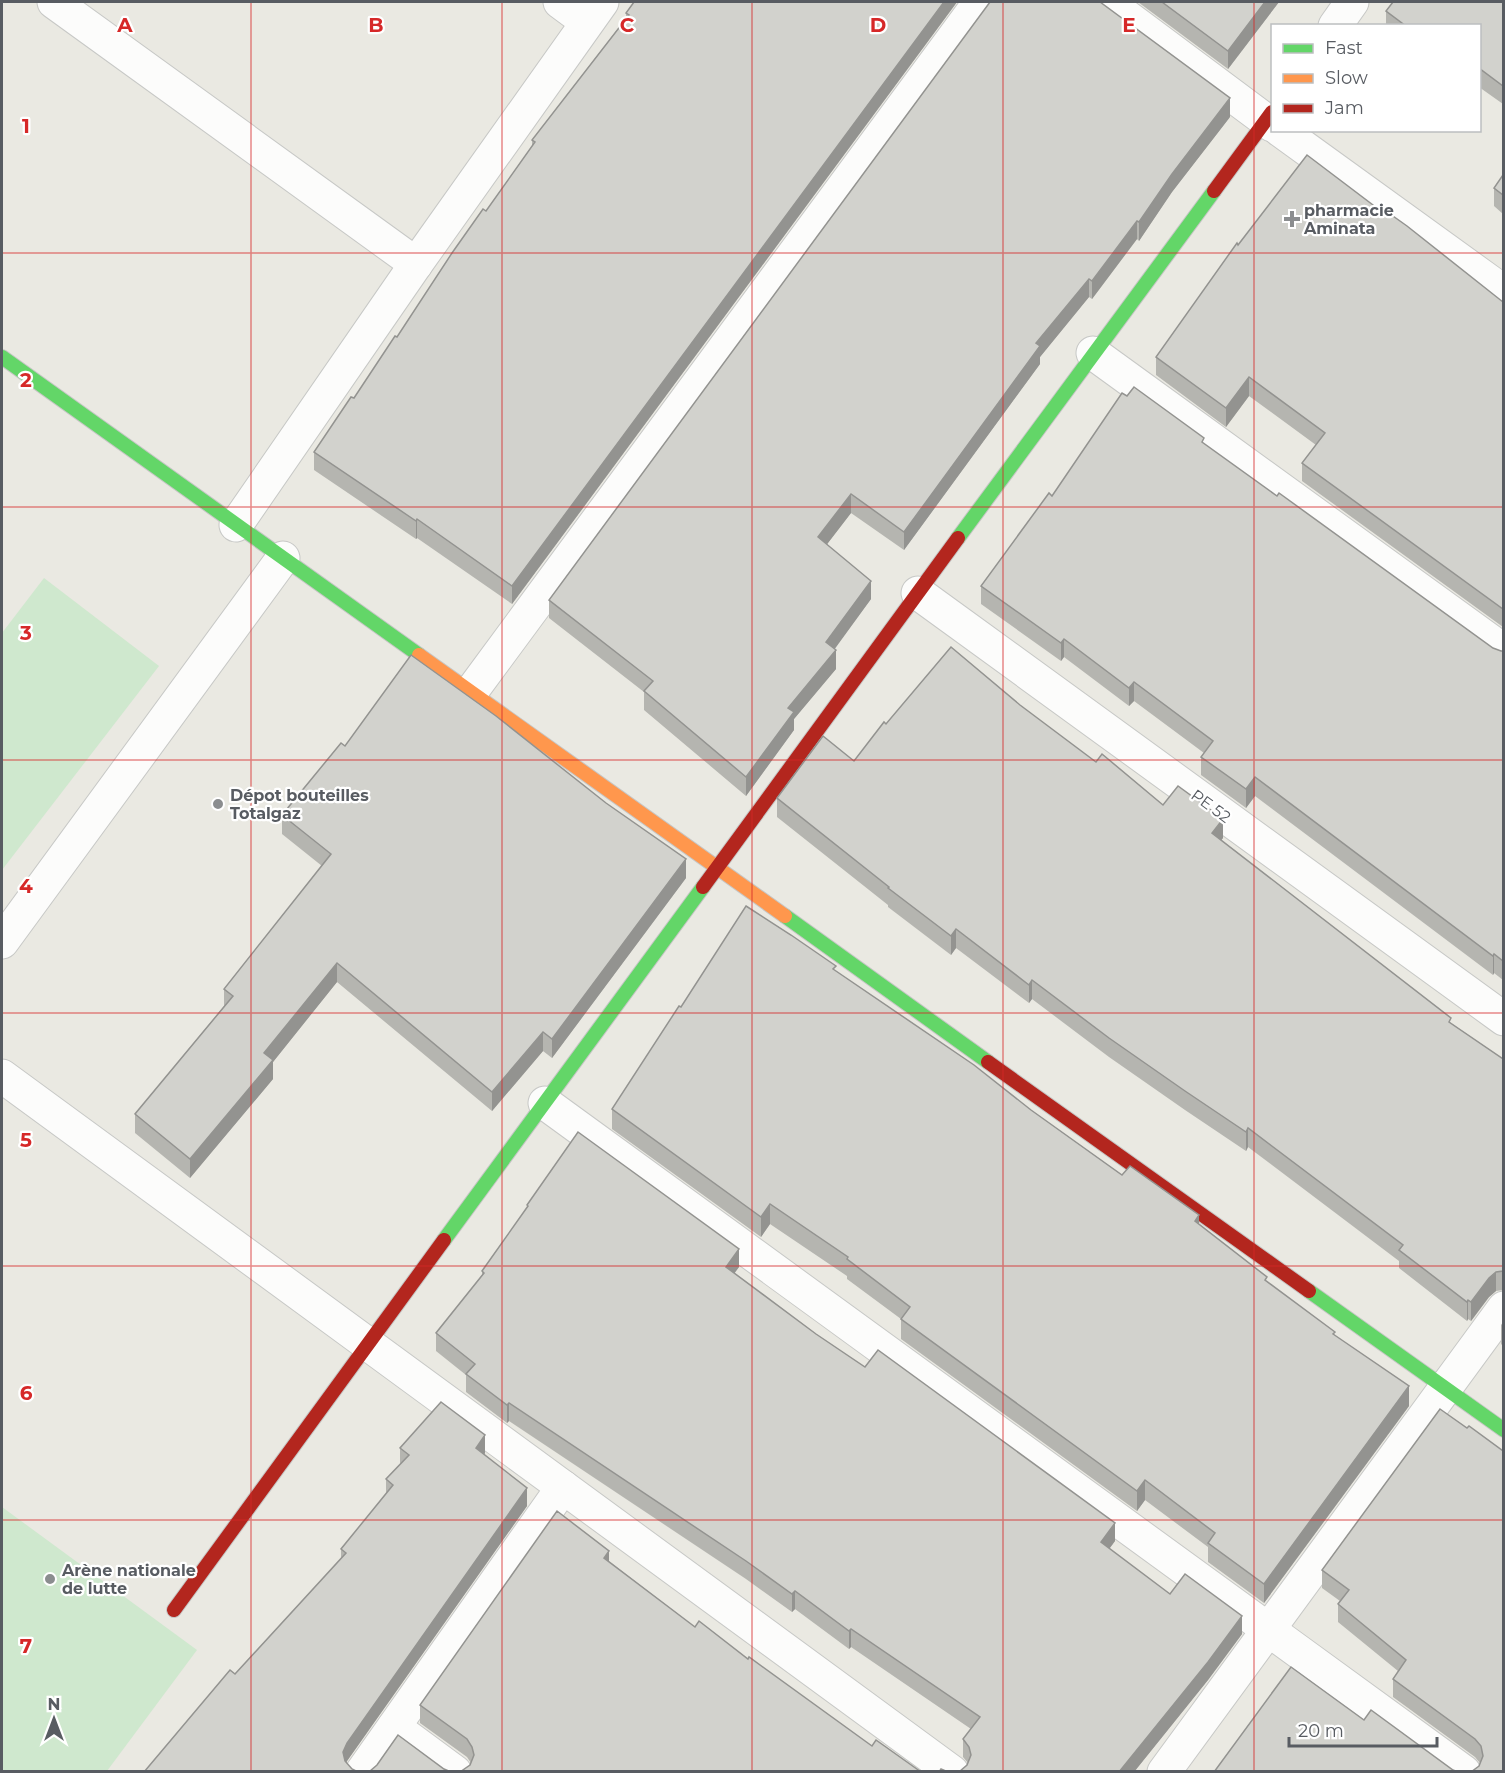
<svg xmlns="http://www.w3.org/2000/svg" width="1505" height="1773" font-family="Montserrat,sans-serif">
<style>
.green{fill:#cfe8ce}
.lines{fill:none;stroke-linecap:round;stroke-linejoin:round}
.street-casing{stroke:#c7c8c6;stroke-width:35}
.fast-casing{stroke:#c6c6c5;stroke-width:16}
.slow-casing{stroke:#c6c6c5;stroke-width:16}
.jam-casing{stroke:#c6c6c5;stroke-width:16}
.street{stroke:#fcfcfb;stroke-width:33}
.fast{stroke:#63d668;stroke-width:14}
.slow{stroke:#ff974d;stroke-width:14}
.jam{stroke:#b3261e;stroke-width:14}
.wall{fill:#b5b5b0}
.shaded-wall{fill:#939390}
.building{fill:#d2d2cd;stroke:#939390;stroke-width:1.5}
.grid{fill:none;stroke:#d62828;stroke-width:1.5;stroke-opacity:0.55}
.poi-dot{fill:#8b8d8f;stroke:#fff;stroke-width:2}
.labels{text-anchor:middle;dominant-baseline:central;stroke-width:4.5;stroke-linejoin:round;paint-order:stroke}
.poi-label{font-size:16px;font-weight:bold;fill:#585c62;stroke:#fff;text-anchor:start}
.street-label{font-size:16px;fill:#585c62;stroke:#fff}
.grid-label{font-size:20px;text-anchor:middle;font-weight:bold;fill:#d62828;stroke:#fff;stroke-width:4.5;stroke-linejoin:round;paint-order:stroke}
</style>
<rect width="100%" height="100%" fill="#eae9e2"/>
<g class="green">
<polygon points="44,578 159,666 2,870 2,633"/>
<polygon points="2,1507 197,1650 107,1771 2,1771"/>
</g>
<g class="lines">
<g class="street-casing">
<g id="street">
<polyline points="54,2 416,264"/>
<polyline points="560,2 587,22"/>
<polyline points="1107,2 1272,125"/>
<polyline points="1335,26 1352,2"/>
<polyline points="1280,130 1504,292"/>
<polyline points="1093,353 1504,651"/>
<polyline points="236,525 416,264 602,2"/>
<polyline points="918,593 1504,1019"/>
<polyline points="471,692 980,2"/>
<polyline points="2,942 283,558"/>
<polyline points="2,1076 952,1772"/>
<polyline points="545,1103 1464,1772"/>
<polyline points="394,1727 455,1772"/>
<polyline points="362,1772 563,1487"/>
<polyline points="1164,1772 1504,1308"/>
</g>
</g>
<g class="fast-casing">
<g id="fast">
<polyline points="2,357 419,655"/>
<polyline points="958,538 1214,191"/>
<polyline points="785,916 988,1062"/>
<polyline points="444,1240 703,887"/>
<polyline points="1309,1291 1504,1430"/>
</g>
</g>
<g class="slow-casing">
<polyline id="slow" points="419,655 785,916"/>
</g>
<g class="jam-casing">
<g id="jam">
<polyline points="1214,191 1272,112"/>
<polyline points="703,887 958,538"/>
<polyline points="988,1062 1309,1291"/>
<polyline points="174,1610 444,1240"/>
</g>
</g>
<use href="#street" class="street"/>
<use href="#fast" class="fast"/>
<use href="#slow" class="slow"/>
<use href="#jam" class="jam"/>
</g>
<g class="wall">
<polygon points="634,2 957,2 512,604 417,538 416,539 314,470 314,452 354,398 532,146 532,140 626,18 626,13"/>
<polygon points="1138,2 1279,2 1228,69"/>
<polygon points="1503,2 1503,104 1479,87 1479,26 1386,26 1386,11"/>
<polygon points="1230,117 1172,192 1139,241 1137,239 1092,299 1089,297 1040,357 1040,364 904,550 851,513 827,544 871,599 834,649 836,669 794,719 794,730 746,796 644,710 644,692 549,618 549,600"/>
<polygon points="1503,175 1503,214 1494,206 1494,188"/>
<polygon points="1381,211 1503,302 1503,627 1302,481 1302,463 1316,445 1249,396 1226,427 1156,375 1156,357 1238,245"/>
<polygon points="1204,444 1277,496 1493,648 1501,651 1503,651 1503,980 1494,973 1493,975 1255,796 1246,808 1201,775 1201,757 1204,753 1134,701 1129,706 1064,657 1061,661 981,604 981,586 1052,496"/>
<polygon points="1020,705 1096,762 1163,805 1223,838 1221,840 1451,1023 1503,1059 1503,1290 1496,1291 1489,1297 1471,1321 1468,1319 1467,1321 1399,1268 1399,1261 1248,1147 1246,1151 1185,1110 1109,1057 1032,999 1029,1003 956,948 951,955 888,907 888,905 777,817 777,798 854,761 886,724"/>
<polygon points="345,746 686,878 552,1058 543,1051 492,1111 337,982 273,1062 273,1079 190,1178 135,1133 135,1114 224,1006 224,989 322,866 282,834 282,815"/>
<polygon points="836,971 1122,1175 1199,1224 1267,1282 1335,1335 1409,1406 1264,1603 1208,1562 1208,1547 1145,1500 1137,1511 901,1339 901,1319 847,1279 847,1276 770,1224 761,1237 612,1129 612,1109 681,1007"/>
<polygon points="527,1205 739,1267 734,1273 816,1334 1115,1541 1109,1549 1170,1594 1242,1634 1208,1680 1134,1772 956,1772 960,1771 967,1765 968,1763 963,1757 963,1739 971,1729 851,1647 849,1649 795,1609 792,1612 746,1579 509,1421 507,1423 466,1392 466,1375 436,1351 436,1333 482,1276 482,1271 527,1209"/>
<polygon points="1503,1322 1503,1346 1501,1344 1501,1325"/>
<polygon points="1467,1428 1503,1772 1479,1766 1480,1763 1475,1757 1393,1697 1393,1679 1398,1671 1338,1622 1338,1604 1340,1601 1322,1588 1322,1570"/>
<polygon points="400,1448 485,1453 484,1455 527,1506 347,1761 346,1763 352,1769 144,1772 341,1559 341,1549 386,1495 386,1479 400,1464"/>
<polygon points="609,1561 695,1627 748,1659 872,1746 462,1771 470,1765 471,1763 467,1757 420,1723 420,1705"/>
</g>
<g class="shaded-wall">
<polygon points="944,2 957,2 512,604 512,586"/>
<polygon points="1265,2 1279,2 1228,69 1228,51"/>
<polygon points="1230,98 1230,117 1172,192 1139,241 1139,222 1172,174"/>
<polygon points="1137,221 1137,239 1092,299 1092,281"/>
<polygon points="1089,279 1089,297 1040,357 1040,364 904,550 904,532 1036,343"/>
<polygon points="1249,377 1249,396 1226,427 1226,408"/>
<polygon points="851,494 851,513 818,556 818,537"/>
<polygon points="417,519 417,538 416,539 416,521"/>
<polygon points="871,581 871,599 826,661 826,642"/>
<polygon points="1064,639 1064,657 1061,661 1061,643"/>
<polygon points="836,650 836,669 794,719 794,730 746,796 746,777 788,708"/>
<polygon points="1134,682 1134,701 1129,706 1129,688"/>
<polygon points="1255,777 1255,796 1246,808 1246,789"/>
<polygon points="1223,819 1223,838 1212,852 1212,833"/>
<polygon points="686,859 686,878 552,1058 552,1039"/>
<polygon points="956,929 956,948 951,955 951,936"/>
<polygon points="1494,954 1494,973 1493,975 1493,956"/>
<polygon points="337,963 337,982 273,1062 273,1079 190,1178 190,1159 264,1053"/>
<polygon points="1032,980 1032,999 1029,1003 1029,985"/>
<polygon points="543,1032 543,1051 492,1111 492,1092"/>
<polygon points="1248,1128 1248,1147 1246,1151 1246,1132"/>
<polygon points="770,1204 770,1224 761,1237 761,1217"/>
<polygon points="1199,1215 1199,1235 1195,1221"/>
<polygon points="739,1249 739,1267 726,1285 726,1267"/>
<polygon points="1496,1272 1496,1291 1489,1297 1471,1321 1471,1302 1489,1278"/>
<polygon points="1468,1300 1468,1319 1467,1321 1467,1302"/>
<polygon points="1409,1386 1409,1406 1264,1603 1264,1584"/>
<polygon points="509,1403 509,1421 507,1423 507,1405"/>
<polygon points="485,1435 485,1453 476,1466 476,1448"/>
<polygon points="1145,1480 1145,1500 1137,1511 1137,1491"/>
<polygon points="527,1488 527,1506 347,1761 343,1770 343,1752 347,1743"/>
<polygon points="1115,1523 1115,1541 1101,1560 1101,1542"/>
<polygon points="609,1551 609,1569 604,1558"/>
<polygon points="795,1591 795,1609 792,1612 792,1594"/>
<polygon points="1242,1616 1242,1634 1208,1680 1134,1772 1119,1772"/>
<polygon points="851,1629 851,1647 849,1649 849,1631"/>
</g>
<g class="building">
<polygon points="634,2 944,2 512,586 417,519 416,521 314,452 351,397 354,398 395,336 397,337 452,253 483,209 486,211 535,142 532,140 629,15 626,13"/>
<polygon points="990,2 1100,2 1230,98 1172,174 1139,222 1137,221 1092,281 1089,279 1036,343 1040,346 904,532 851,494 818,537 871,581 826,642 836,650 788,708 794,712 746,777 644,691 653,681 549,600"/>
<polygon points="1162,2 1265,2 1228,51"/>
<polygon points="1393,2 1503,2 1503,86 1479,68 1479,26 1406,26 1386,11"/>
<polygon points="1307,155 1381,211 1383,209 1407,226 1503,302 1503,609 1302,463 1325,433 1249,377 1226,408 1156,357 1237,243 1238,245"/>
<polygon points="1503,175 1503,195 1494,188"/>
<polygon points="1134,387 1204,438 1202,442 1277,496 1279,493 1493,648 1501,651 1503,651 1503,961 1494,954 1493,956 1255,777 1246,789 1201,757 1213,741 1134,682 1129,688 1064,639 1061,643 981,586 1049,493 1052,496 1122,393 1127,396"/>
<polygon points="951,647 1020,705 1096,762 1102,754 1163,805 1178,786 1223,819 1212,833 1451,1018 1449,1022 1503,1059 1503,1271 1496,1272 1489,1278 1471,1302 1468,1300 1467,1302 1399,1250 1403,1245 1248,1128 1246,1132 1185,1091 1109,1038 1032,980 1029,985 956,929 951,936 888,888 889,887 777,798 823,736 854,761 884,722 886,724"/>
<polygon points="411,655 496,716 606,803 686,859 552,1039 543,1032 492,1092 337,963 264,1053 273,1060 190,1159 135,1114 233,996 224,989 331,854 282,815 341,743 345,746"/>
<polygon points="746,906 791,935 836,966 833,969 974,1065 1031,1110 1122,1175 1130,1166 1199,1215 1195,1221 1267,1277 1265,1280 1335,1332 1333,1334 1409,1386 1264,1584 1208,1543 1215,1533 1145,1480 1137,1491 901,1319 910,1307 847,1259 848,1257 770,1204 761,1217 612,1109 679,1006 681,1007"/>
<polygon points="578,1132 739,1249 726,1267 816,1334 865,1367 878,1350 1115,1523 1101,1542 1170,1594 1185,1574 1242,1616 1208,1662 1119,1772 956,1772 960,1771 967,1765 971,1755 969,1747 963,1739 980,1717 851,1629 849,1631 795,1591 792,1594 746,1561 509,1403 507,1405 466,1374 475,1364 436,1333 484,1273 482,1271 528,1206 527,1205"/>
<polygon points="441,1402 485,1435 476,1448 527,1488 347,1743 343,1752 345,1761 352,1769 358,1772 144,1772 230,1670 235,1674 346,1553 341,1549 393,1485 386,1479 409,1455 400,1448"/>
<polygon points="1440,1409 1467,1428 1469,1426 1503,1451 1503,1772 1471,1772 1479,1766 1483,1756 1481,1746 1475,1739 1393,1679 1406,1660 1338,1604 1349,1590 1322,1570"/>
<polygon points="557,1511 609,1551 604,1558 695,1627 699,1621 748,1659 749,1657 872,1746 876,1740 921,1772 460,1772 470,1765 474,1755 472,1747 467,1739 420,1705"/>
<polygon points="1291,1667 1364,1720 1371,1710 1453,1770 1458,1772 1214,1772"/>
<polygon points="398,1735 444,1769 451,1772 366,1772 370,1771 377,1765"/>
<polygon points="941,1769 948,1772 939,1772"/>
</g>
<path class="grid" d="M 251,2 L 251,1772M 502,2 L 502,1772M 752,2 L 752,1772M 1003,2 L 1003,1772M 1254,2 L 1254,1772M 2,253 L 1504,253M 2,507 L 1504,507M 2,760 L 1504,760M 2,1013 L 1504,1013M 2,1266 L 1504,1266M 2,1520 L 1504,1520"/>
<g class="poi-dot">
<path d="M1289 210h6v6h6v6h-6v6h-6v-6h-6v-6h6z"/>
<circle cx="218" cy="804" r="6"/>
<circle cx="50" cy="1579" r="6"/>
</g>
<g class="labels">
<g class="poi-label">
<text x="1304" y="210">pharmacie<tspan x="1304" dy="18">Aminata</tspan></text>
<text x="230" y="795">Dépot bouteilles<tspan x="230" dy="18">Totalgaz</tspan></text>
<text x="62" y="1570">Arène nationale<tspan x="62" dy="18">de lutte</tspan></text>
</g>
<g class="street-label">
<text transform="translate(1211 806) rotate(36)">PE 52</text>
</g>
</g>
<g class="grid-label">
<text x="125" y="32">A</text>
<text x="376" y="32">B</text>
<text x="627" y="32">C</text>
<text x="878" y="32">D</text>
<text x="1129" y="32">E</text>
<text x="26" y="133">1</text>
<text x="26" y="387">2</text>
<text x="26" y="640">3</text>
<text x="26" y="893">4</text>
<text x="26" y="1147">5</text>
<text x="26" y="1400">6</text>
<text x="26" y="1653">7</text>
</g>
<rect width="1505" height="1773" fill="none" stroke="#585c62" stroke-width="6"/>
<rect x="1271" y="24" width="210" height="108" fill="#ffffff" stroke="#bcbec0" stroke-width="1.5"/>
<rect x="1283" y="44" width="30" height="9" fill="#63d668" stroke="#bcbec0" stroke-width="1.5"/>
<text x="1325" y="54" font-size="18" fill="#585c62">Fast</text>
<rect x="1283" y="74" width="30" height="9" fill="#ff974d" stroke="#bcbec0" stroke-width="1.5"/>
<text x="1325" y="84" font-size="18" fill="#585c62">Slow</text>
<rect x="1283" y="104" width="30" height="9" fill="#b3261e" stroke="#bcbec0" stroke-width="1.5"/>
<text x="1325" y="114" font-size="18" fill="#585c62">Jam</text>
<g transform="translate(54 1719)" stroke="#ffffff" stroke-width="4.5" paint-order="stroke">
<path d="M0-4.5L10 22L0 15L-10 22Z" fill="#585c62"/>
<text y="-9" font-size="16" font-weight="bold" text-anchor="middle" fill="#585c62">N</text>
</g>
<path d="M1289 1737v9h148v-9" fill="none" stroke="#585c62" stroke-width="3"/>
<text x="1298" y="1737" font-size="18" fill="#585c62" stroke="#ffffff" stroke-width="4.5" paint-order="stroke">20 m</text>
</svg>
